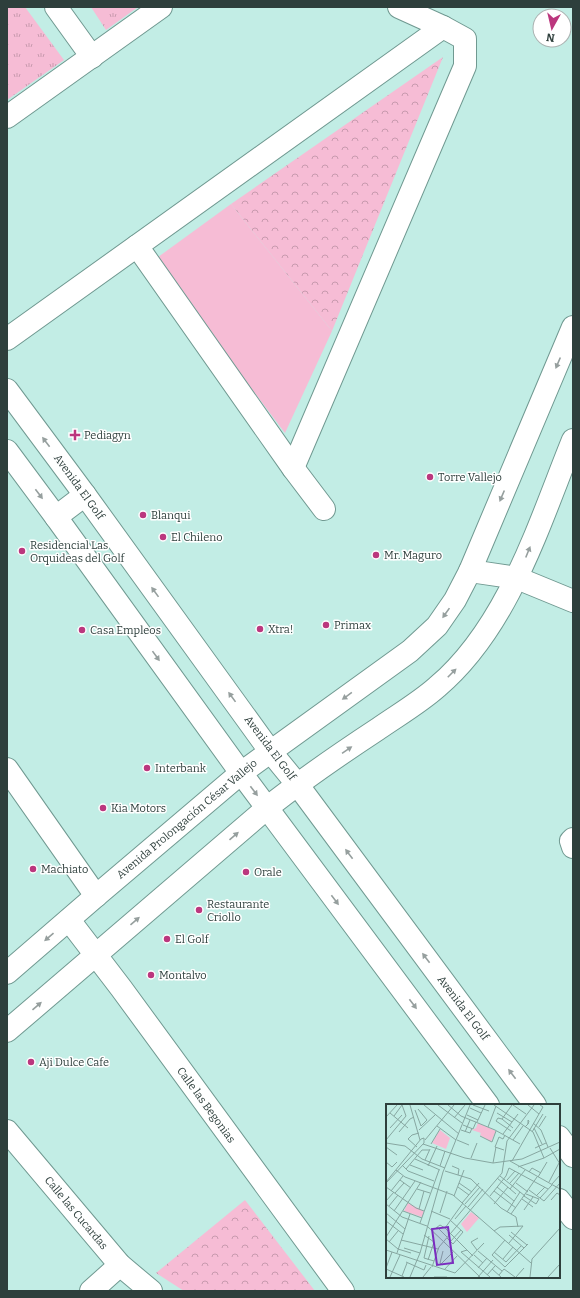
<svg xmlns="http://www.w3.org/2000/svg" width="580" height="1298" font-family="Bitter,serif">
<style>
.grass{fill:url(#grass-tufts)}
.park{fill:url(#park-crowns)}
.pitch{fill:#f6bcd5}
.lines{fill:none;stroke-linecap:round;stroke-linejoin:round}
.minor-casing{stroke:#709991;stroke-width:24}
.tertiary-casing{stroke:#709991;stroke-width:24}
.secondary-casing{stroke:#709991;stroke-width:24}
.minor{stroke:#fff;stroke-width:22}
.tertiary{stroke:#fff;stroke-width:22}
.secondary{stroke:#fff;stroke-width:22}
.oneway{fill:#969f9e}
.poi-dot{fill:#bb377e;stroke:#fff;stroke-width:1.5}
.labels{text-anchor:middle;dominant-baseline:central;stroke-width:3;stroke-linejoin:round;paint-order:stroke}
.poi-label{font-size:11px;fill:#2e3f3c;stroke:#fff;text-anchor:start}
.street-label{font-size:11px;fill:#2e3f3c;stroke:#fff}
.inset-road{fill:none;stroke:#87a7a1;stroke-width:1}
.view{fill:#7b2cbf;fill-opacity:0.15;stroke:#7b2cbf;stroke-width:2}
.inset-edge{fill:none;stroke:#2e3f3c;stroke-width:2}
</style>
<defs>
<pattern id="grass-tufts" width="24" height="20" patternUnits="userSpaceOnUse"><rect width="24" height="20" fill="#f6bcd5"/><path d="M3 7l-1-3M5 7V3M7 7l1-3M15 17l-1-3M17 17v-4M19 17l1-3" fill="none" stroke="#c89aae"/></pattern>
<pattern id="park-crowns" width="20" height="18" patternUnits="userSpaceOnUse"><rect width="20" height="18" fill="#f6bcd5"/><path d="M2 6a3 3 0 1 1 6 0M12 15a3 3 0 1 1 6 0" fill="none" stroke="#c89aae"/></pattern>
</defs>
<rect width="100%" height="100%" fill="#c2ede5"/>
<g class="grass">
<polygon points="7,7 25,7 64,60 7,100"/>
<polygon points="91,7 138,7 106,30"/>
</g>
<g class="park">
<polygon points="443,57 332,331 231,204"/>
<polygon points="245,1200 315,1291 184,1291 156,1273"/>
</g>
<polygon class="pitch" points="231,204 332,331 285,433 154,260"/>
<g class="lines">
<g class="minor-casing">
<g id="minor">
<polyline points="56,7 92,57"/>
<polyline points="7,117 161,7"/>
<polyline points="137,246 293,468 324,509"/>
<polyline points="7,339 443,27"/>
<polyline points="293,468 465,66 465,39 443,27 399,7"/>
<polyline points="470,571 517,578 573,601"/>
<polyline points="7,769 96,896"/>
<polyline points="573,839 571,841 573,847"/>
<polyline points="69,920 121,988 343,1291"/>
<polyline points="7,1131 120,1265 151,1291"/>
<polyline points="91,1291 120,1265"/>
</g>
</g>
<g class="tertiary-casing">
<g id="tertiary">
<polyline points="270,751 297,784 535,1105"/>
<polyline points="241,773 488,1105"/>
<polyline points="559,1137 573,1156"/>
<polyline points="559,1200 573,1218"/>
</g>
</g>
<g class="secondary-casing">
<g id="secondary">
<polyline points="7,390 85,495 270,751"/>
<polyline points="7,451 56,517 241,773"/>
<polyline points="56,517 85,495"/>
<polyline points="7,973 96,896 241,773 410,651 437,626 455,600 470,571 573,327"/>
<path d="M 7,1031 L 267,808 C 302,780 340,754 378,729 C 398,715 419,703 437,687 C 508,627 539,524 573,440"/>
</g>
</g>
<use href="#minor" class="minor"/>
<use href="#tertiary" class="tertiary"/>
<use href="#secondary" class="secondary"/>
</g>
<defs><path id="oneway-solid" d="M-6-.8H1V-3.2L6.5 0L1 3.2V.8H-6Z"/></defs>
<g class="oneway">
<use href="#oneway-solid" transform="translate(558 363) rotate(113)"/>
<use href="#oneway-solid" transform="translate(46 442) rotate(-127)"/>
<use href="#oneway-solid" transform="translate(39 494) rotate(53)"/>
<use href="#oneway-solid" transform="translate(502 496) rotate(113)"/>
<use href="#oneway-solid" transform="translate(528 552) rotate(-68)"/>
<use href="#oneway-solid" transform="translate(155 592) rotate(-126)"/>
<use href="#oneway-solid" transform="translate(446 613) rotate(125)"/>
<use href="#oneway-solid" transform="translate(156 656) rotate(54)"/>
<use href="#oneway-solid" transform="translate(452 673) rotate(-45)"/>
<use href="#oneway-solid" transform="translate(347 696) rotate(144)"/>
<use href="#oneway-solid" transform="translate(232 697) rotate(-126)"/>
<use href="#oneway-solid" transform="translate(347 750) rotate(-34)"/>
<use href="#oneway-solid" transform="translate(254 791) rotate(53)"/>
<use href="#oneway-solid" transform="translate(234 836) rotate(-41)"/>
<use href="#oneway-solid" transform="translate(349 854) rotate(-127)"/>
<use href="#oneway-solid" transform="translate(335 900) rotate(53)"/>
<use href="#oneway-solid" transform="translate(135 921) rotate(-41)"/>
<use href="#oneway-solid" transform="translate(49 937) rotate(139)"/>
<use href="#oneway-solid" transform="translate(426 958) rotate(-127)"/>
<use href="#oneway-solid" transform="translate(413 1004) rotate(53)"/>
<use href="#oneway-solid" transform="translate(37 1006) rotate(-41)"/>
<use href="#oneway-solid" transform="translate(512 1074) rotate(-127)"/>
</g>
<g class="poi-dot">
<path d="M73 429h4v4h4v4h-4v4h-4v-4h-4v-4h4z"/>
<circle cx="430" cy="477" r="4"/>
<circle cx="143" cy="515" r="4"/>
<circle cx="163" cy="537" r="4"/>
<circle cx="22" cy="551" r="4"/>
<circle cx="376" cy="555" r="4"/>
<circle cx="326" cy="625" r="4"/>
<circle cx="260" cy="629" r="4"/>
<circle cx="82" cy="630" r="4"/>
<circle cx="147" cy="768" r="4"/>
<circle cx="103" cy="808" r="4"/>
<circle cx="33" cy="869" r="4"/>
<circle cx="246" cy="872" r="4"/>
<circle cx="199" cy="910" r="4"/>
<circle cx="167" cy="939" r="4"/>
<circle cx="151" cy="975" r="4"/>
<circle cx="31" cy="1062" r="4"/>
</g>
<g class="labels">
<g class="poi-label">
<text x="84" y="435">Pediagyn</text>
<text x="438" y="477">Torre Vallejo</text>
<text x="151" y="515">Blanqui</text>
<text x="171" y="537">El Chileno</text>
<text x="30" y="545">Residencial Las<tspan x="30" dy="13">Orquideas del Golf</tspan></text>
<text x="384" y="555">Mr. Maguro</text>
<text x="334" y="625">Primax</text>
<text x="268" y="629">Xtra!</text>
<text x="90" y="630">Casa Empleos</text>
<text x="155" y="768">Interbank</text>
<text x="111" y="808">Kia Motors</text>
<text x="41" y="869">Machiato</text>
<text x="254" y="872">Orale</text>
<text x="207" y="904">Restaurante<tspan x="207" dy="13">Criollo</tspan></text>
<text x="175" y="939">El Golf</text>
<text x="159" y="975">Montalvo</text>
<text x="39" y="1062">Aji Dulce Cafe</text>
</g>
<g class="street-label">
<text transform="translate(79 487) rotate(54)">Avenida El Golf</text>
<text transform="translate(270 748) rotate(53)">Avenida El Golf</text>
<text transform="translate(187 819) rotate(-40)">Avenida Prolongación César Vallejo</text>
<text transform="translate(463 1008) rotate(53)">Avenida El Golf</text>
<text transform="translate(206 1105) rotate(54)">Calle las Begonias</text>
<text transform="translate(76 1213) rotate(50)">Calle las Cucardas</text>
</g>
</g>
<g transform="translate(386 1104)">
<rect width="174" height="174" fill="#c2ede5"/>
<path d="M 92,19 L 110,27 L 105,38 L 94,31 L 95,29 L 86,26 L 90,24 ZM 22,99 L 38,107 L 36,113 L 18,107 ZM 85,108 L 93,114 L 81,128 L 75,120 Z" fill="#f6bcd5"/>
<path d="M 54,26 L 64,34 L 60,45 L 46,39 Z" fill="#f6bcd5"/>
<path class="inset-road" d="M 24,1 L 34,36M 38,1 L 73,30M 52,1 L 76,19M 62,1 L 75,12 L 109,26 L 134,40M 87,1 L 103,7M 108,1 L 147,28 L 158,54M 127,1 L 140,10M 142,1 L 153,10M 84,4 L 95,9M 32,5 L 41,16M 29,6 L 35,22 L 41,16M 4,9 L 22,24M 111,9 L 126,18M 81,11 L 92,16M 8,12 L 16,1M 0,13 L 11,1M 68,14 L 79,1M 116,15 L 112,14 L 110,17 L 125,27M 116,15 L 126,1M 116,15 L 127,24M 91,18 L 99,1M 147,19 L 155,26 L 162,43M 77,21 L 87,25 L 90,18M 51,22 L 70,36M 102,23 L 110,2M 139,23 L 142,20 L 143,17 L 142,16 L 142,20M 153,23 L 160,12M 4,24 L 16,11M 148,24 L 156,40M 33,26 L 49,11M 75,26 L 84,29 L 86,24M 13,28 L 24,15 L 28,13M 79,28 L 84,16M 146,28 L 157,10M 117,30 L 132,10M 94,32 L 106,38 L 110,27M 22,35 L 26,31 L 33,29M 22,35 L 31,43M 0,36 L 20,12 L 16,1M 39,36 L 68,1M 71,36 L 83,41M 127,36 L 137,22M 0,39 L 19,42 L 36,55 L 59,64M 37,40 L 79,54 L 107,59 L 136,55 L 174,38M 45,40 L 54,25M 0,43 L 11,51M 149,44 L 160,39M 164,44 L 174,60M 118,46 L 109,43 L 113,33 L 117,35 L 119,31M 85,54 L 91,39M 29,55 L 54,66M 39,56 L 44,45M 124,57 L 174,85M 126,57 L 157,3 L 154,1M 0,58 L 6,63 L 11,58M 107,59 L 110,43M 16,61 L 22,67 L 48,77M 24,61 L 37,66M 42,62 L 51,42M 54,62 L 59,47M 66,62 L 73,65 L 72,71M 132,63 L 158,54 L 174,45M 20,65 L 36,46 L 43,46M 10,66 L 19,73 L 67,91 L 145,159M 59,67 L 85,75 L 115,104 L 130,113 L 132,123M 143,68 L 146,64 L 155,69M 114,72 L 139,92M 152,73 L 161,58M 111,74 L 130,90M 14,76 L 25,84M 121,76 L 129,67M 0,78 L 35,35 L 38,34 L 38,39 L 0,79M 163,78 L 173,59M 73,79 L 86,88M 124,79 L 133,69M 130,79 L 142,88M 166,80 L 174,71M 0,83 L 30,104 L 38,107M 72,83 L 83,91M 111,83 L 128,97M 31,85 L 44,89M 124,85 L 139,66M 143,86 L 158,97M 5,87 L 17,72M 108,87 L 130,104M 9,89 L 18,79M 68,92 L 78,66M 104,92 L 120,72 L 123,64 L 162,85M 138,92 L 150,100 L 153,95 L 140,90M 150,92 L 159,83M 154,94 L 166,81M 136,95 L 147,103M 165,96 L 171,89 L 174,91M 0,97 L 8,88M 158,97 L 174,79M 76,99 L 93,79M 0,100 L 16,113 L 41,122 L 58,138M 79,100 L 94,83M 108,100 L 122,83M 3,102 L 12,91M 82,103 L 97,85M 33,105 L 38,87M 138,106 L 147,93M 8,107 L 29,77M 17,107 L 36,114M 45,107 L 64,115M 121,108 L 134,88M 0,109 L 19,125M 54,109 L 61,87M 125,110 L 151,73M 69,115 L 80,102M 0,117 L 17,130M 34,119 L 53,66M 51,123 L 61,133M 50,124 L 54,121 L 59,124 L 87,152M 59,124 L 77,99M 108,127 L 114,123 L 137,122M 125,128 L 141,141M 38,131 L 48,138 L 42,156M 123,131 L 138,144M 43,132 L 38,154 L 48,157M 0,133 L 35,78M 61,134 L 67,140 L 77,128 L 64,116M 0,135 L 12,145 L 25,149M 15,136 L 52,145M 119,136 L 106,151 L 119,163 L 142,140M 3,138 L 12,127M 58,138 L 94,173M 64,138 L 75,126M 123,139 L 137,122M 18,144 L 34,149M 0,146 L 69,169 L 98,139M 81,146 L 75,148 L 104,173M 91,146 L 85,138 L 92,134M 92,147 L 116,167M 108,148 L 120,158M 11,149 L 24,110M 88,151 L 97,159M 117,155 L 127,143M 20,158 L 38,166 L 40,161M 120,158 L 135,142M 55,160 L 67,148M 57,161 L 54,159 L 57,147M 46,163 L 53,143 L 116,69 L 121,37 L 148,1M 0,164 L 6,148M 92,164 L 101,154M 0,165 L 18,173M 106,165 L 115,173M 58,166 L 71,152M 101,171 L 109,162M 113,171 L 118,165 L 129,173M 16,172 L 21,159M 4,173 L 14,151M 24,173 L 34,149 L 57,68 L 84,1M 37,173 L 45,163M 48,173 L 61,173M 92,173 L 107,156M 130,173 L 138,164M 144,173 L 146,155 L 174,124M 162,173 L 174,160"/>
<path class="view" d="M 62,123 L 67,159 L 51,161 L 46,125 Z"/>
<rect width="174" height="174" class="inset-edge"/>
</g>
<rect width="580" height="1298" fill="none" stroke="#2e3f3c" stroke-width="16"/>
<g transform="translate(552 28) rotate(188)"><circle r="19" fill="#ffffff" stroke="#abb2b1"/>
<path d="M0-3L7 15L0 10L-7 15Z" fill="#bb377e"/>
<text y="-6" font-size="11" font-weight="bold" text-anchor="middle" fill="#2e3f3c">N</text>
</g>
</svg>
